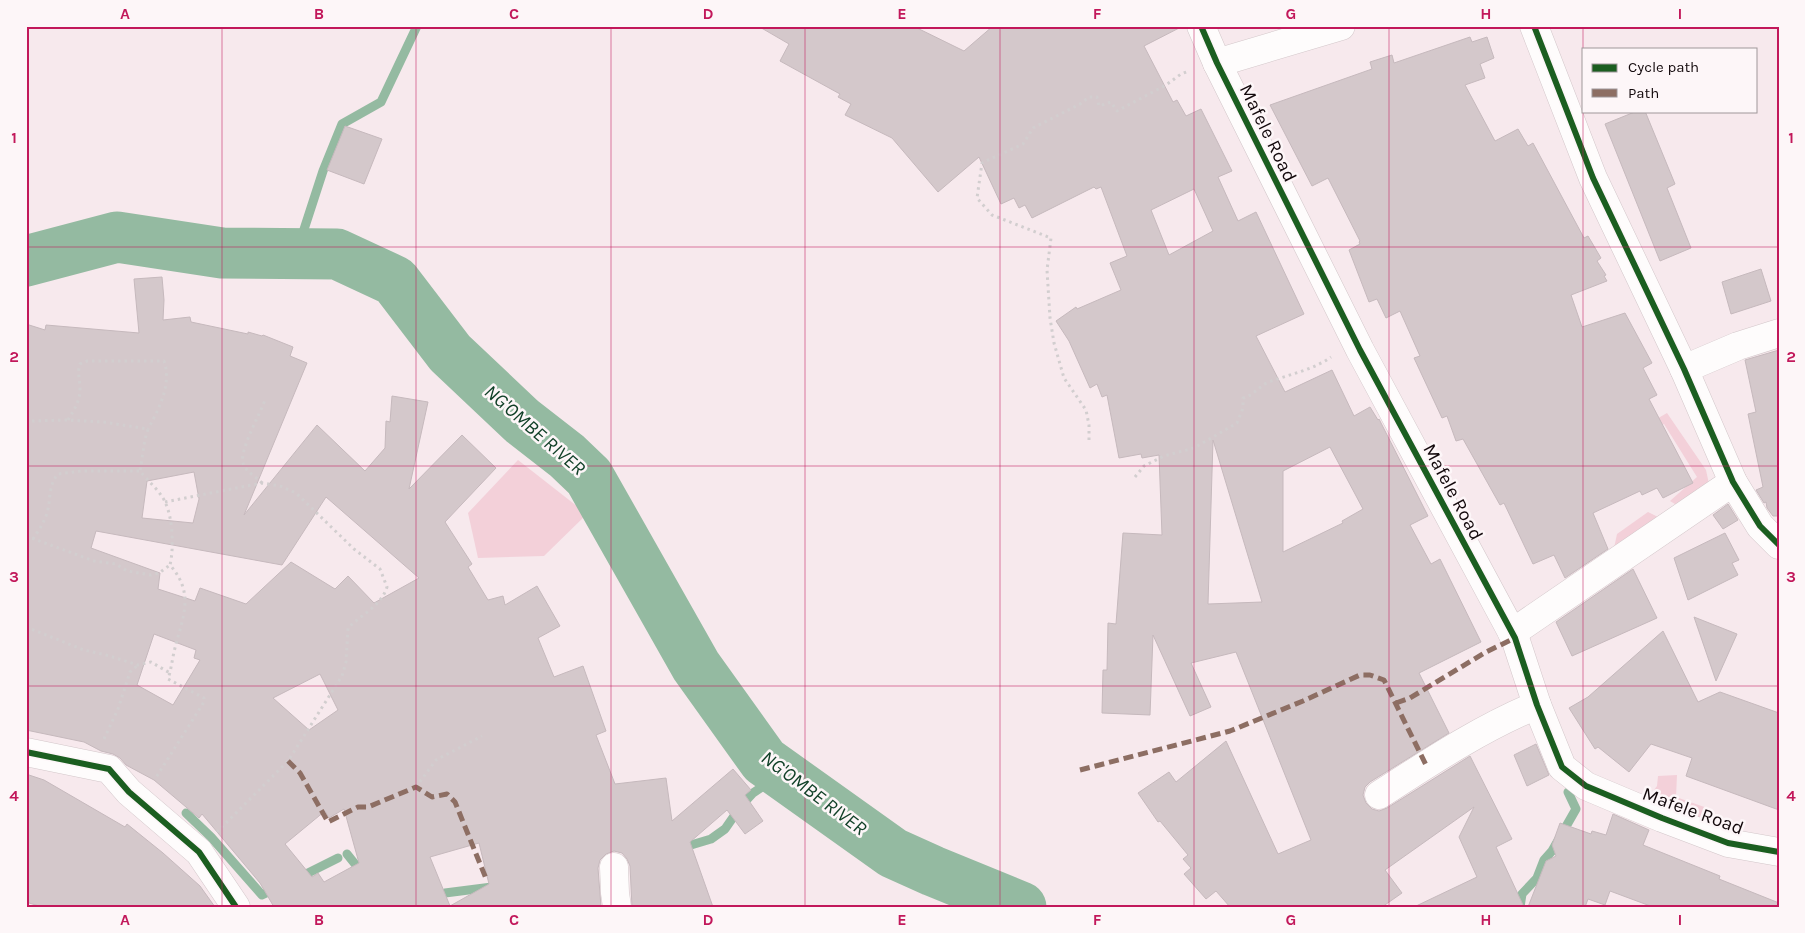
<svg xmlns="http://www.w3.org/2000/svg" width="1805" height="933" font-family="Karla,sans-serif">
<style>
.green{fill:#f3d0d9}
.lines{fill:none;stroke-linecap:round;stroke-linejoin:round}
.stream{stroke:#94baa1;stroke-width:9}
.river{stroke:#94baa1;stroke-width:51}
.building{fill:#d4c8cb;stroke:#c6b9bd;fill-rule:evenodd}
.minor-casing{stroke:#d3c7ca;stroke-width:29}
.path{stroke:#d2cecf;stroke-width:3;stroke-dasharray:2.5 4;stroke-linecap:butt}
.minor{stroke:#fefcfc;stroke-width:28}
.quiet{stroke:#8d6e63;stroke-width:5;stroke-dasharray:10 5;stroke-linecap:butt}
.cycleway-casing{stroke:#fdf6f8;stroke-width:9}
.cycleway{stroke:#1b5e20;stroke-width:6}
.grid{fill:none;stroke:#c2185b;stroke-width:1;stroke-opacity:0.55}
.labels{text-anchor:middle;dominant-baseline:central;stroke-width:5;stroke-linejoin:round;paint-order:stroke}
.street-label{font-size:19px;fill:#13090c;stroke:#fdf6f8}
.water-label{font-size:20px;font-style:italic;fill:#0f3f26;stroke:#fdf6f8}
.neatline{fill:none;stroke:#c2185b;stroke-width:2}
.grid-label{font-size:16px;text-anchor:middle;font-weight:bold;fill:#c2185b}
</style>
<rect width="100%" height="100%" fill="#f7e9ed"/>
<g class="green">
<polygon points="1667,413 1706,470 1709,484 1680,507 1670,501 1697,477 1664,424 1627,446 1622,439"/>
<polygon points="518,460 587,514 544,556 478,558 468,513"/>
<polygon points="1648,512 1658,517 1613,553 1617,534"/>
<polygon points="1677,775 1676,797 1710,809 1715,825 1655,825 1654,790 1657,786 1658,776"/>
</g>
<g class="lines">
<g class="stream">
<polyline points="296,254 323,171 342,124 381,102 417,26"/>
<polyline points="186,813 211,837 262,895 275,889"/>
<polyline points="681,848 711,839 725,829 741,806 753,793 777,777 783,768 792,759 816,797"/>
<polyline points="347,854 363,874"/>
<polyline points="298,878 338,858"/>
<polyline points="445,893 492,887"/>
<polyline points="1520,907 1522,894 1537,878 1544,860 1552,851 1576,809 1568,792"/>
</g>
<polyline class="river" points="26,261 117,237 222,253 337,254 395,281 450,353 522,421 567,456 589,477 696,666 764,761 893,853 933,871 1021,907"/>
</g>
<g class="building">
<path d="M 758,26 L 913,26 L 964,51 L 993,26 L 1183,26 L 1144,46 L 1173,102 L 1177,100 L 1186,116 L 1201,109 L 1232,171 L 1218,177 L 1238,221 L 1256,212 L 1304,314 L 1256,336 L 1285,392 L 1332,370 L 1354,416 L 1370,407 L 1378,420 L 1379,419 L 1428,516 L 1410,525 L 1431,564 L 1440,559 L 1481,642 L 1419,673 L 1449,733 L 1370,782 L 1365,787 L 1363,795 L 1366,803 L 1372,809 L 1379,811 L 1387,808 L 1470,756 L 1512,839 L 1496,847 L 1524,907 L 1414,907 L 1477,877 L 1459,837 L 1474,807 L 1385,870 L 1402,893 L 1382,907 L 1230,907 L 1216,891 L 1206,899 L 1184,874 L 1191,868 L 1183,859 L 1188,855 L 1160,821 L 1158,822 L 1138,793 L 1169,772 L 1176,782 L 1226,741 L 1278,854 L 1311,840 L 1236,652 L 1191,663 L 1211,707 L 1190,716 L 1153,635 L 1150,715 L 1102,713 L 1103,670 L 1107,670 L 1108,623 L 1116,624 L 1123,533 L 1162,535 L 1159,455 L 1142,458 L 1141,454 L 1119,458 L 1107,395 L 1102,397 L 1097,384 L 1090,388 L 1069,341 L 1056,321 L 1076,307 L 1077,309 L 1121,290 L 1110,263 L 1127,256 L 1101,187 L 1096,189 L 1094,187 L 1032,218 L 1025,205 L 1019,208 L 1014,198 L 1001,204 L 979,157 L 938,192 L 892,138 L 845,115 L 851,104 L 838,97 L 840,94 L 780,61 L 789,44 ZM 1194,189 L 1213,231 L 1169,255 L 1151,210 ZM 1213,440 L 1262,602 L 1208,604 ZM 1330,447 L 1363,509 L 1342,521 L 1343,523 L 1283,552 L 1283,471 Z"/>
<polygon points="1470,37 1472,42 1487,37 1494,58 1480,64 1485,78 1465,85 1495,141 1518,129 1528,146 1533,143 1584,238 1588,236 1601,258 1597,261 1606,275 1604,276 1607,281 1571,295 1582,327 1625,313 1652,363 1643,368 1657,395 1649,399 1693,483 1663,498 1657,488 1642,495 1640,491 1593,513 1608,549 1565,578 1554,555 1533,564 1504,503 1500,505 1463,439 1456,441 1447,416 1442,418 1414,358 1420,356 1400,311 1386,318 1377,299 1369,302 1349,250 1360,244 1359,242 1360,241 1328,178 1312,186 1270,105 1372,69 1370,62 1392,55 1394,63"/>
<polygon points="1637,111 1645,111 1675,184 1667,188 1691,248 1660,261 1605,124"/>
<polygon points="345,126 382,139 364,184 327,170"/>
<polygon points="1761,269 1771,301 1731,314 1722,282"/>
<path d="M 162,277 L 164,300 L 163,320 L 190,317 L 191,322 L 248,334 L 248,332 L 262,336 L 263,335 L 293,347 L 290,356 L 307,363 L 244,515 L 317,425 L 365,471 L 385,448 L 386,421 L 390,422 L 392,396 L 428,402 L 409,489 L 462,435 L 496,468 L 445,522 L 472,564 L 468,567 L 488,600 L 503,596 L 505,605 L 537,586 L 560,626 L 538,638 L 554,677 L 583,666 L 606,731 L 596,735 L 615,784 L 666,778 L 672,821 L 733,769 L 751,790 L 745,795 L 763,821 L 745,834 L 727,810 L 690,842 L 713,907 L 632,907 L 630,866 L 627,859 L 622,853 L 614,851 L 606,854 L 600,860 L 598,868 L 601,907 L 274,907 L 260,883 L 202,814 L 199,818 L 154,780 L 126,765 L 120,758 L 113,754 L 101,751 L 84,742 L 26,730 L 26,324 L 45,330 L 46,325 L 139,333 L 134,279 ZM 194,472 L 199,499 L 193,523 L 142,518 L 147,481 ZM 326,497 L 419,578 L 374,603 L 348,576 L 335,589 L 291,562 L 246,604 L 200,588 L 195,601 L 158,589 L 160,573 L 91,548 L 96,531 L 282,565 ZM 154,634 L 196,650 L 194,658 L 200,660 L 173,705 L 137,685 ZM 320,674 L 338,710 L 309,730 L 273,698 ZM 344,809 L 359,863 L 324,882 L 318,873 L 312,877 L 285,844 L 325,811 L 329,818 ZM 479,843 L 489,884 L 450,906 L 430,857 Z"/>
<polygon points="1779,350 1779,516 1773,516 1767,508 1766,502 1764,503 1756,490 1763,487 1748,414 1756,412 1745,360"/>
<polygon points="1728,504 1738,520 1723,529 1713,515"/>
<polygon points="1725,533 1739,560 1732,563 1738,575 1688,600 1674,558"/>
<polygon points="1633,569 1657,618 1572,656 1556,622"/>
<polygon points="1694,617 1737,634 1716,681"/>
<polygon points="1663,631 1698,702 1720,692 1779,713 1779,810 1686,776 1692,758 1651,744 1629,772 1598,747 1595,749 1569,708 1588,697"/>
<polygon points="1536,744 1549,775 1527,786 1514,755"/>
<polygon points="26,774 44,780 125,827 127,824 163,853 200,886 215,907 42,907 26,902"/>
<polygon points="1613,814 1649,830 1643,845 1720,876 1719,879 1779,903 1779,907 1653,907 1610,891 1605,905 1588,899 1585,907 1528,907 1546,861 1556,856 1552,845 1560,823 1591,834 1592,831 1606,835"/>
</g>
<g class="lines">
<g class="minor-casing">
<g id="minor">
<polyline points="1201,26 1217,63 1360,350 1515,638 1537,705 1562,767 1586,786 1662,818 1728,843 1779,852"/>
<polyline points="1534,26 1593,178 1684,369 1733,482 1760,526 1779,545"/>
<polyline points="1217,63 1341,26"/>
<polyline points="1684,369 1738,346 1779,333"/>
<polyline points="1512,633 1733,482"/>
<polyline points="26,752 109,769 129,792 199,852 236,907"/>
<path d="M 1379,795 C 1430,762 1481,728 1537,705"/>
<polyline points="614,867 615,893 617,907"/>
</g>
</g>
<g class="path">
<path d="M 68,420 C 74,410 80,401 80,389 C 80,380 77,373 80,364 L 87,361 L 164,361 C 172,384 159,409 148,429"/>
<path d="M 26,423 L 30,421 L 68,420 L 103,422 L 148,429 L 145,439 L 140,471 C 147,480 161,492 165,502 C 173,518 174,548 170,565 C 196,595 182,618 174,652 C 172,661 171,670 168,679 L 204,698 L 204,702 L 155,779"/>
<polyline points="1089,440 1089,425 1086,410 1064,378 1054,343 1050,318 1047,270 1051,238 992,215 977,198 982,163 1023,144 1033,128 1080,104 1089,97 1097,97 1099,106 1111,102 1117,111 1166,85 1181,74 1189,71"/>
<path d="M 1135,477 L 1144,466 L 1164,456 L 1194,448 L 1237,423 L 1243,408 L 1243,398 C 1253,396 1259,386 1269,382 C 1290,374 1313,370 1331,357"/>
<path d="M 262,483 C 256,477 245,471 243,463 C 239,451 260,414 265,400"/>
<path d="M 165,502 L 262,483 L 280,486 L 296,493 L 354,549 L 380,569 L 387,587 C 381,606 362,614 348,628 L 346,662 L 342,676 L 288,761 L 217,832"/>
<polyline points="26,536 94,561 116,564 127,571 151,575 159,573 170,565"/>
<path d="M 33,539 C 38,531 44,523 47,513 C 51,500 48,485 58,474 L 81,471 L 140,471"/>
<polyline points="26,627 84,650 106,655 138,665 151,662 170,673"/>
<polyline points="104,739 118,709 130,672 138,665"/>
<polyline points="416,787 436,760 482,736"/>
</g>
<use href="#minor" class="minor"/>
<g class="quiet">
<polyline points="1396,703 1410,698 1486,652 1515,638"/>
<polyline points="288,761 300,773 328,822 358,807 368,807 416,787 432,797 447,794 455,802 487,881"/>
<polyline points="1080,770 1230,731 1303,701 1360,675 1370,675 1384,680 1426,765"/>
</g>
<g class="cycleway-casing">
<g id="cycleway">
<polyline points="1201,26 1217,63 1360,350 1515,638 1537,705 1562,767 1586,786 1662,818 1728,843 1779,852"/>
<polyline points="1534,26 1593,178 1684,369 1733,482 1760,526 1779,545"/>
<polyline points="26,752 109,769 129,792 199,852 236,907"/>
</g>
</g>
<use href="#cycleway" class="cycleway"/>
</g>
<path class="grid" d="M 222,26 L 222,907M 416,26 L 416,907M 611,26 L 611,907M 805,26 L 805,907M 1000,26 L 1000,907M 1194,26 L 1194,907M 1389,26 L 1389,907M 1583,26 L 1583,907M 26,247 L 1779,247M 26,466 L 1779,466M 26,686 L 1779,686"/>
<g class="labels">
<g class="street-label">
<text transform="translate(1268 133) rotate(64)">Mafele Road</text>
<text transform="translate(1453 492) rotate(62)">Mafele Road</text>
<text transform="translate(1693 811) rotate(20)">Mafele Road</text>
</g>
<g class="water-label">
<text transform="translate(535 430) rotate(41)">NG'OMBE RIVER</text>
<text transform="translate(814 793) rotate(37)">NG'OMBE RIVER</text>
</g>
</g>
<rect width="1805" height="933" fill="none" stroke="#fdf6f8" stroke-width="55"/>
<rect x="1582" y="48" width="175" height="65" fill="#fdf6f8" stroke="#9f979a"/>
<rect x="1592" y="64" width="25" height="8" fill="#1b5e20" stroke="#9f979a"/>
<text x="1628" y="72" font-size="15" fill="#13090c">Cycle path</text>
<rect x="1592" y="89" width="25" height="8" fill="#8d6e63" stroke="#9f979a"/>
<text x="1628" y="98" font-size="15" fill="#13090c">Path</text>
<rect x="28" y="28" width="1750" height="878" class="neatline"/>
<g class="grid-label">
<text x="125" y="19">A</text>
<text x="319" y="19">B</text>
<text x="514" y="19">C</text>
<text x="708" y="19">D</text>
<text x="902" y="19">E</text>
<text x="1097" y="19">F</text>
<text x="1291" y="19">G</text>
<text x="1486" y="19">H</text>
<text x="1680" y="19">I</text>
<text x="14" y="143">1</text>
<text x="1791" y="143">1</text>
<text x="14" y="362">2</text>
<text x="1791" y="362">2</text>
<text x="14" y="582">3</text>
<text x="1791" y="582">3</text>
<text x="14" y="801">4</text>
<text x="1791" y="801">4</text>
<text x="125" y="925">A</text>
<text x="319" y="925">B</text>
<text x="514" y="925">C</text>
<text x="708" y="925">D</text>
<text x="902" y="925">E</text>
<text x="1097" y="925">F</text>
<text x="1291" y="925">G</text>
<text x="1486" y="925">H</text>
<text x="1680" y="925">I</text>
</g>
</svg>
